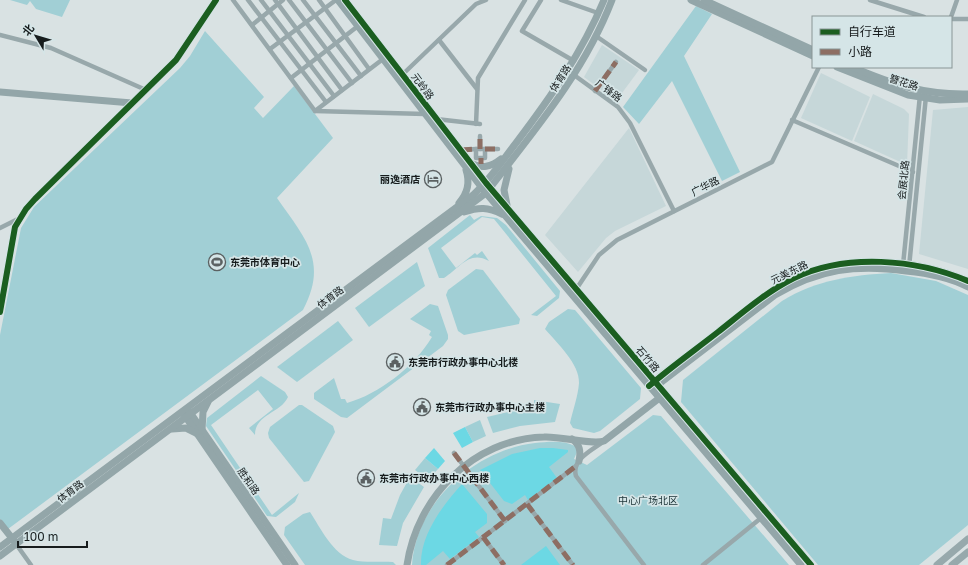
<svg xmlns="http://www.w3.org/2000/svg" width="968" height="565" font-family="'Golos Text','Noto Sans SC',sans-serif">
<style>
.built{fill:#c6d7d9}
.green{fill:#a1cfd5}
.water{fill:#6cd8e4}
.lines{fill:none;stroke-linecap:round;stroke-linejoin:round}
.street{stroke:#98a8ab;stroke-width:4.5}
.secondary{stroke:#93a6a9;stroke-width:7}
.primary{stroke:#97a9ac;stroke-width:7}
.quiet{stroke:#8d6e63;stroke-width:5;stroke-dasharray:10 5;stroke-linecap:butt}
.cycleway-casing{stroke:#d5e5e7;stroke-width:8}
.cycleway{stroke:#1b5e20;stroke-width:6}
.labels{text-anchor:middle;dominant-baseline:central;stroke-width:3.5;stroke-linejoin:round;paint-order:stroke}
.street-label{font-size:10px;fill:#171c1d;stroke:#d5e5e7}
.poi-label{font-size:10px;font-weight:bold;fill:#171c1d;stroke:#d5e5e7;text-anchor:start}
.park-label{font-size:10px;fill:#1a3236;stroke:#d5e5e7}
</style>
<rect width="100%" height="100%" fill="#d9e2e3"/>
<g class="built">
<polygon points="602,45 639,70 616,101 584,77"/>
<polygon points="821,73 870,97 852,141 801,118"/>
<polygon points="873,94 904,109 909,114 907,165 854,141"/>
<polygon points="968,107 968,269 919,254 933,110"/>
<polygon points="629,128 666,206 615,231 606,238 578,272 545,235"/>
</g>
<g class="green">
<polygon points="10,0 70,0 62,17 36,9 30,1 27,5"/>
<polygon points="696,6 712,14 684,56 740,172 722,181 672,81 639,124 623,107"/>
<path d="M 205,31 L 264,97 L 254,108 L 263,118 L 294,86 L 333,138 L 277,198 C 304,237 329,261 303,310 L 8,529 L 0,519 L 0,335 L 21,228 L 34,207 L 180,68 L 190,56 Z"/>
<path d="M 470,215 L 474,220 L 481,216 L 497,218 L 506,225 L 560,291 L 559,298 L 537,316 L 531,315 L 556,296 L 494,219 L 482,217 L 441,248 L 456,268 L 475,253 L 477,255 L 482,251 L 489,261 C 469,250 460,268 444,278 L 439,278 L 428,248 Z"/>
<polygon points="417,262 425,286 369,327 355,308"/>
<polygon points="476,269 483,270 520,319 519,324 464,335 458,331 446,295 448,290"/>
<path d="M 891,273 L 936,281 L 968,295 L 968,525 L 919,565 L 818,565 L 681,402 L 683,380 L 782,301 C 816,280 852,275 891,273 Z"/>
<path d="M 430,304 L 438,306 L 448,335 L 448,339 L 443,346 L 347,418 L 341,417 L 314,399 L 314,393 L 334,378 L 341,399 L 345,399 L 347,403 C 379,394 414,367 432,337 L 429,335 L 431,331 L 410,319 Z"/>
<path d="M 568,309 L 575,310 L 641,388 L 640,399 L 600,431 L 594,433 L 573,428 L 570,423 C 573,410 578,396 579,383 C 580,364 557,343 545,329 L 549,322 Z"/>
<polygon points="338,321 353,340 297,382 277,367"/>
<path d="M 261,376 L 285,392 L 288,397 C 281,413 255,414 255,435 L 249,428 L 273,409 L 258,390 L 211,425 L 272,515 L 299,493 L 295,502 L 276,517 L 267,516 L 206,426 L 207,418 Z"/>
<polygon points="534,400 560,404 555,422 520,426 493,433 487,417 508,412 534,409"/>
<polygon points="299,405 302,405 333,426 335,432 309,481 304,482 269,438 268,433 270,427"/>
<path d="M 653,415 L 661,416 L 789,565 L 412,565 C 416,502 475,450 535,443 C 548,442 563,440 575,446 L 577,452 L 574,459 L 587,465 Z"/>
<polygon points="480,420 486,436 473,442 465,427"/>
<polygon points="425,458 438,469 428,480 415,470"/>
<polygon points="410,477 424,487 403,523 397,546 379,545 383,518 391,519 400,495"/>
<path d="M 310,512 C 320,527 333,555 353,560 C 365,563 380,561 393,562 L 396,565 L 305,565 L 284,535 L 285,527 L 303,514 Z"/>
</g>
<g class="water">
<polygon points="465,427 473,442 462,448 453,433"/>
<polygon points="434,448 445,461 438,469 425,458"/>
<polygon points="540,448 553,448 568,450 568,452 549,467 557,478 528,500 525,495 512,504 504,501 480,470 512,454"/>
<path d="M 462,484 L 487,514 L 487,523 L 475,532 L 479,537 L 450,559 L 443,551 L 426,565 L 421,565 C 420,535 443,505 462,484 Z"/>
<polygon points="546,546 560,565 521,565"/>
</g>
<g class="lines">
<g class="street">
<polyline points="233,0 315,111 383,59"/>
<polyline points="248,0 326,102"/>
<polyline points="261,0 334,96"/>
<polyline points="275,0 342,90"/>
<polyline points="289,0 352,83"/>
<polyline points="303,0 361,76"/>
<polyline points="319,0 369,69"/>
<polyline points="541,0 522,31 574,61"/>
<polyline points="561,0 598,13"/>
<polyline points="870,0 924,17"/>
<polyline points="951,17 957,0"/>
<polyline points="951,19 968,19"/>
<polyline points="252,25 283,0"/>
<polyline points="0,35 51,48 146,90"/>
<polyline points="596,36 645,70"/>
<polyline points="439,40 477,89"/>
<polyline points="270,49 336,0"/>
<polyline points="402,75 476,4 486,0"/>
<polyline points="574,75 618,107 630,123 674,211"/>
<polyline points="291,78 358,26"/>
<polyline points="595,91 616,62"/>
<polyline points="315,111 425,114"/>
<polyline points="436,119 480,124"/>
<polyline points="792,120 913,172"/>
<polyline points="476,124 478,78 525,0"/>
<rect x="476" y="149" width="9" height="9"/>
<polyline points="480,149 480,136"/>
<polyline points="485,149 498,149"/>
<polyline points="462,150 476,149"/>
<polyline points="0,228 20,218"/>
<polyline points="903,265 920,95"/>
<polyline points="909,267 926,96"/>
<polyline points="575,291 599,255 617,240 772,162 819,67"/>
<path d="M 603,442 C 592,450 571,460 576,476 L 644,565"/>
<polyline points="454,453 505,521"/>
<polyline points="527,504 573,565"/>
<polyline points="483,537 504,565"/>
<polyline points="16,544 31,565"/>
<polyline points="447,565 576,466"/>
<polyline points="703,565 761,518"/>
</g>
<g class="secondary">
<polyline points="338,0 486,193 801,565"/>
<polyline points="345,0 486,183 811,565"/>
<polyline points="691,0 813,56"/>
<polyline points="704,0 813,50"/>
<polyline points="837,67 908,95 940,100 968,99"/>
<path d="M 852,67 C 892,84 924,95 968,94"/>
<polyline points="0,92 132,103"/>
<path d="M 470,163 C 482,169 491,167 501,159"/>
<path d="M 459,203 C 468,193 470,182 466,170"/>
<polyline points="507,205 504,190 509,169"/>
<path d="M 464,212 C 479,207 488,207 502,214"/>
<polyline points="0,312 15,227 26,209 35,199 176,60 216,0"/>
<path d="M 652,383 C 673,365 697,349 719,331 C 743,313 766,292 793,279 C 844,253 917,259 968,281"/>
<path d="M 655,387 L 775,295 C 819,269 856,264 906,271 C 927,273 949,277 968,287"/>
<polyline points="189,411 295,565"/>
<polyline points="183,413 287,565"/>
<polyline points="172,429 186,428 196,433"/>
<polyline points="202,430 203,412 208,402"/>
<path d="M 572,439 C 580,445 581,451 579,461"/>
<polyline points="0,523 15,542"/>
<path d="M 0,547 L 473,195 C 490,180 502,161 516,143 C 550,98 582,53 604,0"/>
<path d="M 0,556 L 486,193 C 533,132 584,73 612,0"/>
<path d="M 407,565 C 417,497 473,439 544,437 C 561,436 591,445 604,441 L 662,396"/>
</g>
<g class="primary">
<polyline points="937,565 968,539"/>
<polyline points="952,565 968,552"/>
</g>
<g class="quiet">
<polyline points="595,91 616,62"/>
<polyline points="480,149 480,136"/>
<polyline points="485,149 498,149"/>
<polyline points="462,150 476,149"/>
<polyline points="481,158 481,164"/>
<polyline points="454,453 505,521"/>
<polyline points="527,504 573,565"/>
<polyline points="483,537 504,565"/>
<polyline points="447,565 576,466"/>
</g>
<g class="cycleway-casing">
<g id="cycleway">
<polyline points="345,0 486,183 811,565"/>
<polyline points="0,312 15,227 26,209 35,199 176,60 216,0"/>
<path d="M 649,386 C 671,367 695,350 718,332 C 742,313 766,292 794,278 C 846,253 916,259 968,281"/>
</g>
</g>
<use href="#cycleway" class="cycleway"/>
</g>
<defs>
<g id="hotel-ring" transform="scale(0.9)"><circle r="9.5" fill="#d5e5e7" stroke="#5b6162" stroke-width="1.5"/><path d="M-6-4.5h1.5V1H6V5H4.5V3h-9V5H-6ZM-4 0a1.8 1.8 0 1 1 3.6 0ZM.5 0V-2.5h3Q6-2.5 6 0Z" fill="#5b6162"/></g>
<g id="stadium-ring" transform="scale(0.9)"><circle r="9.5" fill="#d5e5e7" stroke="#5b6162" stroke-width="1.5"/><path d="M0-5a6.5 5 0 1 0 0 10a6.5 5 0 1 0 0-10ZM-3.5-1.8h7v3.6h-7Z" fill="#5b6162"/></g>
<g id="civic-ring" transform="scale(0.9)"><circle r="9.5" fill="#d5e5e7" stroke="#5b6162" stroke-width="1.5"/><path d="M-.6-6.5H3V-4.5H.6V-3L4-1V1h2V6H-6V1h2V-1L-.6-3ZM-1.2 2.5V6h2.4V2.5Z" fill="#5b6162"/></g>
</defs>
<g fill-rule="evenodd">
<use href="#hotel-ring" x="433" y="179"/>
<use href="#stadium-ring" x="217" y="262"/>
<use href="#civic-ring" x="395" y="362"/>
<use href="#civic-ring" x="422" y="407"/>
<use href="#civic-ring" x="366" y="478"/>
</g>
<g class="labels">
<g class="street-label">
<text transform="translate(560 78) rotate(-57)">体育路</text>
<text transform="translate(904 82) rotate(18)">簪花路</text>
<text transform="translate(423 86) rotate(53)">元岭路</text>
<text transform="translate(609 90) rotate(37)">广锋路</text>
<text transform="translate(903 180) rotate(-84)">会展北路</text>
<text transform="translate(705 186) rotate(-27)">广华路</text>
<text transform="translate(789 272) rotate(-26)">元美东路</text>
<text transform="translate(330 297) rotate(-37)">体育路</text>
<text transform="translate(648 359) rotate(49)">石竹路</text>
<text transform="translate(249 481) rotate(55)">胜和路</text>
<text transform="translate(70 491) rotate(-37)">体育路</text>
</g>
<g class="poi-label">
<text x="420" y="179" text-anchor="end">丽逸酒店</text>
<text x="230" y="262">东莞市体育中心</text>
<text x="408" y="362">东莞市行政办事中心北楼</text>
<text x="435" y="407">东莞市行政办事中心主楼</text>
<text x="379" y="478">东莞市行政办事中心西楼</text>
</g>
<g class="park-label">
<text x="648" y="500">中心广场北区</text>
</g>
</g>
<rect x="812" y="16" width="140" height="52" fill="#d5e5e7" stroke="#899596"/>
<rect x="820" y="29" width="20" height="6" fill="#1b5e20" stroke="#899596"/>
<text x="848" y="36" font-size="12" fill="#171c1d">自行车道</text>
<rect x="820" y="49" width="20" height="6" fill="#8d6e63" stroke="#899596"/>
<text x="848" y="56" font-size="12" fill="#171c1d">小路</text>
<g transform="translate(36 36) rotate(308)" stroke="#d5e5e7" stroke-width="3" paint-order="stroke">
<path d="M0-3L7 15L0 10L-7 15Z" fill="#171c1d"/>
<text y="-6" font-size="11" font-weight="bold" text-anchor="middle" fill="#171c1d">北</text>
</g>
<path d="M18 541v6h69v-6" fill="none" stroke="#171c1d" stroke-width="2"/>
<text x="24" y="541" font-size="12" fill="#171c1d" stroke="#d5e5e7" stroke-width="3" paint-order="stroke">100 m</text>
</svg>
